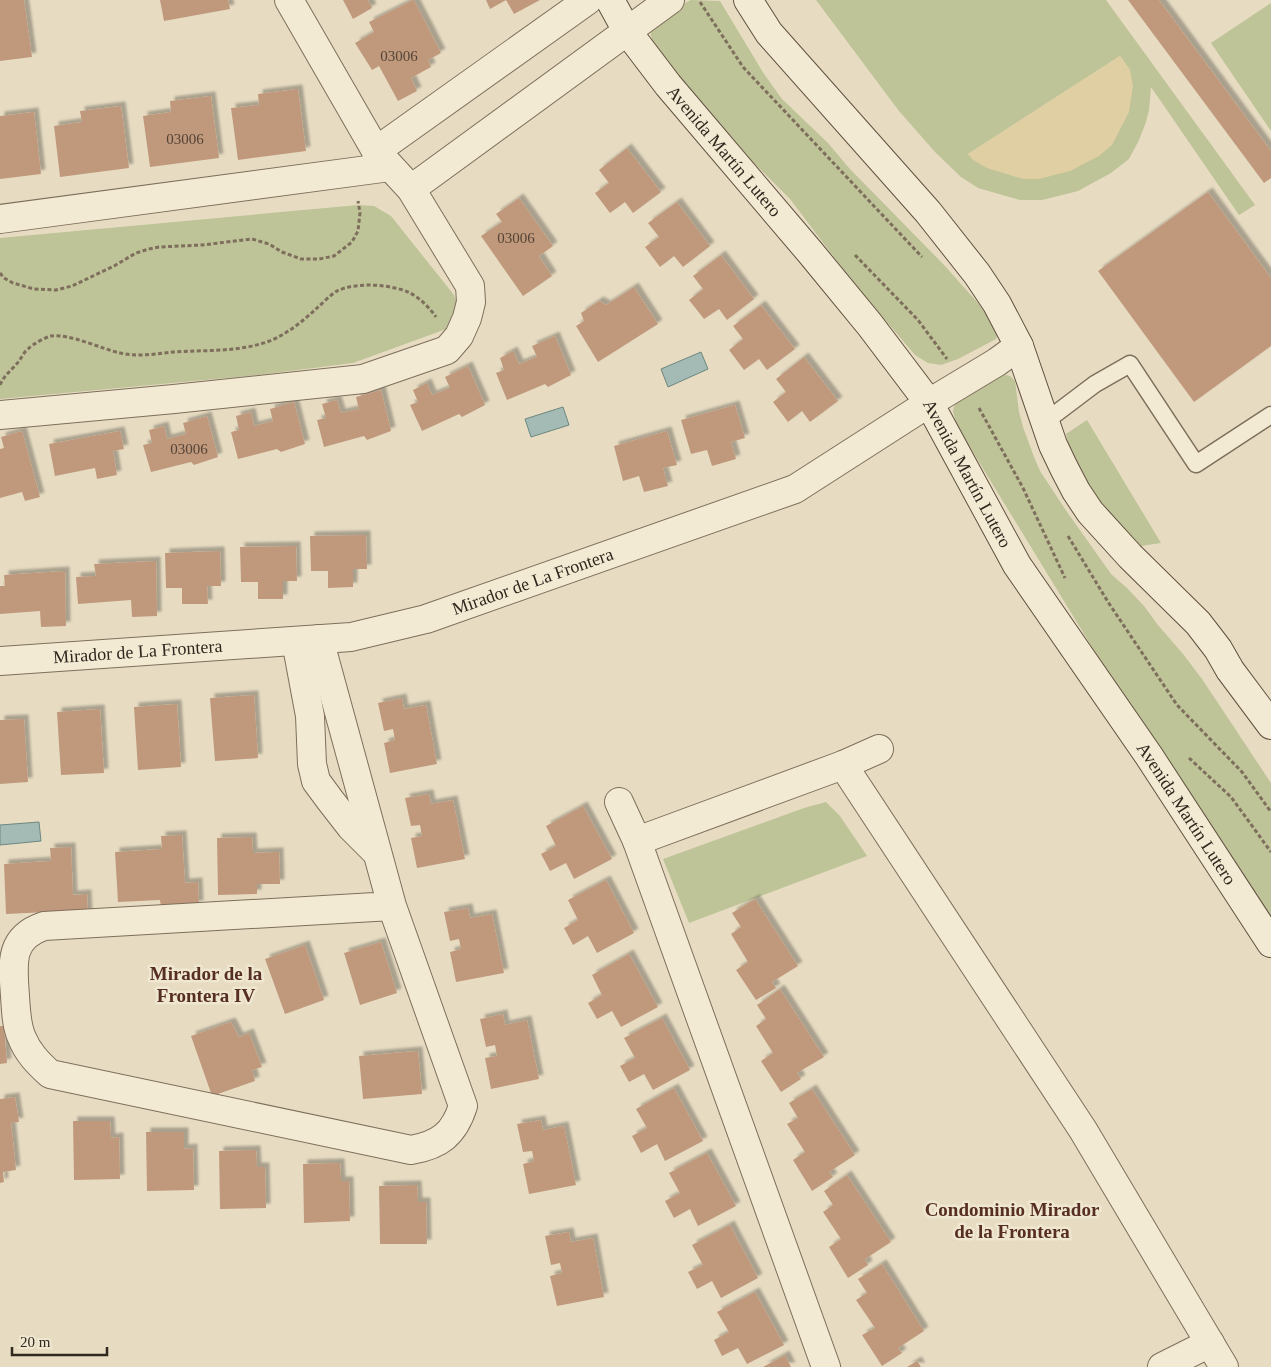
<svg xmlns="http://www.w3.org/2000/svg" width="1271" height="1367" font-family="'Times New Roman',serif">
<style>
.green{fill:#bec398;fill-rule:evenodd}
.sand{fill:#e0cfa2}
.water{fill:#a4bab4;stroke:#6c8780}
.building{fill:#c0997d;filter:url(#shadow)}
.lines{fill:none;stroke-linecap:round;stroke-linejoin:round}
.lane-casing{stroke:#7e6e5c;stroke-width:19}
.street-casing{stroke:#7e6e5c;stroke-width:30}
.secondary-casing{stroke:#60503f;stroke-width:30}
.path{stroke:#7e6e5c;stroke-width:3;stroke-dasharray:4 2.5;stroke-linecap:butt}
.lane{stroke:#f3ead4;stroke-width:16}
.street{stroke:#f3ead4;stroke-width:28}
.secondary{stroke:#f3ead4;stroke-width:28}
.labels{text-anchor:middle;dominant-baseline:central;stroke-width:5;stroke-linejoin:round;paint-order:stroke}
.number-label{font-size:15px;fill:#544436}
.street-label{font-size:18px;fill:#30271e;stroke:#efe7d0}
.neighbourhood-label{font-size:19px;font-weight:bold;fill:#572e23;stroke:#efe7d0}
</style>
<defs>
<filter id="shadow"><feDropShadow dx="4.5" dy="-4.5" stdDeviation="1" flood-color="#0004"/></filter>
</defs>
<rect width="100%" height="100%" fill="#e7dcc2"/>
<g class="green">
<polygon points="691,0 720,1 764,74 782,99 828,143 849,168 945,266 977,302 994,325 998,331 996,339 958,359 941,365 928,363 915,355 903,341 849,277 790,199 752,161 731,136 662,60 654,49 650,31 661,16"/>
<path d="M 816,0 L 1106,0 L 1255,205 L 1239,215 L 1151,87 L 1149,110 L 1146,122 L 1139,140 L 1129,159 L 1111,173 L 1078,191 L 1042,200 L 1020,200 L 978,188 L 961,177 L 935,152 L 899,111 ZM 1120,56 L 1130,70 L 968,155 L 968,154 Z"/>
<polygon points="1271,3 1271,131 1211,43"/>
<polygon points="358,205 374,206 391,216 454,295 458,306 449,328 353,363 258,375 0,399 0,238"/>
<polygon points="1001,374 1010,376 1015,381 1019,412 1023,427 1034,457 1040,471 1065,509 1111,574 1127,588 1144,606 1158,625 1183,654 1202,679 1271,783 1271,920 1125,701 957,426 953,411 955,403"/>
<polygon points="1087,420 1161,543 1134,547 1075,472 1066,434"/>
<polygon points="826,802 840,816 867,856 689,923 663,859 804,808"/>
</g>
<polygon class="sand" points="1120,56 1130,70 1133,86 1129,112 1112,145 1099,156 1070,171 1039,179 1023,179 987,168 973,160 968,154"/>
<g class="water">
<polygon points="701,352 708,369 668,387 661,369"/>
<polygon points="563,407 569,425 531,437 525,419"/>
<polygon points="39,822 41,841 0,845 0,825"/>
</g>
<g class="building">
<polygon points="0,0 24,0 32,57 0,61"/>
<polygon points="160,0 228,0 230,9 164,21"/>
<polygon points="343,0 368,0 372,8 353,19"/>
<polygon points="413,0 414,0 441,53 428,60 431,67 411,78 417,91 398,101 379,66 372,70 355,43 374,32 369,22"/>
<polygon points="486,0 540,0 514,14 506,0 490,9"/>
<polygon points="1128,0 1159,0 1271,151 1271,178 1264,183"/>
<polygon points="298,89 306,151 238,160 231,108 259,105 258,94"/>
<polygon points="211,96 219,158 150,167 143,116 171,112 170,101"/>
<polygon points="121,106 129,168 60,177 54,126 82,122 80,111"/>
<polygon points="34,112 41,174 0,179 0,116"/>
<polygon points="627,148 661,192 633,213 625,202 610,213 595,193 609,183 599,170"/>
<polygon points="1208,192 1271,278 1271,346 1194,402 1098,271"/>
<polygon points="519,198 553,246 539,256 552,276 523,296 481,236 502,222 496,214"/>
<polygon points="677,202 710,246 683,267 674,256 660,267 645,247 659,237 648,223"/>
<polygon points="721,255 754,299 727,320 719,309 704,319 689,300 703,289 693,276"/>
<polygon points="634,287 658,324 598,362 576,326 584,321 581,313 599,301 606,305"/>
<polygon points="761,305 795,349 767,370 759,359 744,370 729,350 743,339 733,326"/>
<polygon points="555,336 571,375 548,387 545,384 507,400 496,373 504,370 500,358 513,351 519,364 537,357 532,346"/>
<polygon points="804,357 838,401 810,422 802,411 788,422 773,402 786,392 776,379"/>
<polygon points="468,366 485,405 462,417 459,414 422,431 410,405 418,402 413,390 427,383 432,395 450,388 445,377"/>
<polygon points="381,390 391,431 367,440 364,436 324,447 317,420 326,418 322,404 337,400 341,413 359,409 356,397"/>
<polygon points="294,402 305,444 281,452 277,449 238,459 231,432 239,430 236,416 251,412 254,426 273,421 270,409"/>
<polygon points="735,405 745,438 731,442 736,459 712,466 707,450 691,454 681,420"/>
<polygon points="207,416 218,457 194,465 191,462 151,472 143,445 152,443 149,430 164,426 167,439 186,434 183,423"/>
<polygon points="22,431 40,497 25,501 22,492 0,498 0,449 4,448 1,437"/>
<polygon points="120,431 124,449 113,451 117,475 97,479 95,468 55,476 49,444"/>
<polygon points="667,431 677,465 663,468 668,486 644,492 639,476 623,481 614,446"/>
<polygon points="366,535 367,569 353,569 353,587 328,588 328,571 311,571 310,536"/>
<polygon points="296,546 297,581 283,581 283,599 258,599 258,582 241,582 240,547"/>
<polygon points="220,551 221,586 207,586 208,604 182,604 182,588 166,588 165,553"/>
<polygon points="156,561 157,616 132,617 131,600 78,604 76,577 96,576 94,564"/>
<polygon points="65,571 66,626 41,627 40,611 0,614 0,586 5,586 4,575"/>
<polygon points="254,695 258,758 215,761 210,698"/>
<polygon points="402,698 404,709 426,705 437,764 390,773 384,743 395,740 393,729 384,731 378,703"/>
<polygon points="177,704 181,767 138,770 134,707"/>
<polygon points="100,709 104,773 61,775 57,712"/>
<polygon points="24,719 28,782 0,784 0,720"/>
<polygon points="429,794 431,804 453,800 465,859 417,868 411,838 422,836 420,825 411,826 405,798"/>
<polygon points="583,806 612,859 574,879 566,863 550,871 541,854 556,846 546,826"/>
<polygon points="182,835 185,883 198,882 199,905 161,907 160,900 118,902 115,852 162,849 161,836"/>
<polygon points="252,837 253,853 279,852 280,884 257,884 257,894 218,895 217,838"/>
<polygon points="71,847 73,895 87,894 88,917 49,920 48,912 6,914 4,864 51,861 50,848"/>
<polygon points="606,880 634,933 597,953 588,936 573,945 564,928 578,920 568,900"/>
<polygon points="755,899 798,966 772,982 776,988 756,1000 736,970 748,962 731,934 741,927 732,913"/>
<polygon points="468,908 470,918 492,914 504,973 456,982 450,952 461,949 459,939 450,941 444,912"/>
<polygon points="381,942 397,993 360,1005 344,953"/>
<polygon points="305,945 324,1000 285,1014 265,959"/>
<polygon points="629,954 658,1007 621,1027 612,1011 597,1019 588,1003 602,995 592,975"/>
<polygon points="780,989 824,1057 797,1073 801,1079 781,1092 761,1061 773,1053 756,1026 766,1019 757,1005"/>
<polygon points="503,1014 505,1025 527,1020 539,1079 491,1089 485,1058 497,1056 495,1045 486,1047 480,1019"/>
<polygon points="662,1018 690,1070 653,1090 644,1074 629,1082 620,1066 635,1058 624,1038"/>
<polygon points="231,1022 239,1037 249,1033 262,1067 252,1070 255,1081 212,1096 191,1036"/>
<polygon points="0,1026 4,1026 7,1063 0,1064"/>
<polygon points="418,1051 422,1094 363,1099 359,1056"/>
<polygon points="674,1088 703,1141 665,1161 657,1144 641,1153 632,1136 647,1128 636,1109"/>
<polygon points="812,1089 855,1155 829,1172 833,1177 812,1191 793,1160 805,1152 787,1124 798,1118 789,1103"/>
<polygon points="15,1097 19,1122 11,1123 16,1170 3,1172 4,1182 0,1183 0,1099"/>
<polygon points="541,1120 543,1130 564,1126 576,1185 529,1194 523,1164 534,1161 532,1151 523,1152 517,1124"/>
<polygon points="73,1121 110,1121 111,1138 119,1137 120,1179 74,1180"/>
<polygon points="146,1132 184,1132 184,1149 193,1148 194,1190 147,1191"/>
<polygon points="256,1150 257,1167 265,1167 266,1208 220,1209 219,1151"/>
<polygon points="707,1153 736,1206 698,1226 690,1209 674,1218 665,1201 680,1193 669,1173"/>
<polygon points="340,1163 341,1181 349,1181 350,1221 304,1223 303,1164"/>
<polygon points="847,1175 891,1242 865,1259 868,1265 848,1278 829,1247 841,1239 823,1212 833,1205 824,1191"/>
<polygon points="417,1185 418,1202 426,1202 427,1244 380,1244 379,1186"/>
<polygon points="730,1225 758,1278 721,1298 712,1281 697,1289 688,1272 703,1265 692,1245"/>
<polygon points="569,1232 571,1242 593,1238 604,1297 557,1306 550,1276 562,1273 560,1263 551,1265 545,1236"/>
<polygon points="882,1264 924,1331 898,1348 902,1353 882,1366 862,1335 875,1328 856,1300 867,1293 858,1279"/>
<polygon points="755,1292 784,1345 747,1364 738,1348 722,1356 714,1340 729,1332 717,1312"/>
<polygon points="785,1355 791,1367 763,1367"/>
<polygon points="917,1361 921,1367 907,1367"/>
</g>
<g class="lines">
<g class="lane-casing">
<polyline id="lane" points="1046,421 1095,384 1130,364 1196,464 1271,415"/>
</g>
<g class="street-casing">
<g id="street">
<polyline points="376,151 588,0"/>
<polyline points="411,189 670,0"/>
<polyline points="0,219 390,167"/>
<polyline points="0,415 174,399 363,379 447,350 459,336 467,318 471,302 470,286 411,189 376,151 289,0"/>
<path d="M 319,639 L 392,906 L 463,1106 C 454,1134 440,1145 411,1150 L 50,1074 C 38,1063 28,1053 22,1038 C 16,1025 16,1010 15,996 C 13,965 8,938 44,926 L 392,906"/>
<polyline points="296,641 310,716 312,764 316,781 330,800 351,827 376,852"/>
<path id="s1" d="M 0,661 L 351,637 L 426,619 L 795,489 L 929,403 L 997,362 L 1019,346"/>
<polyline points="843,765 1083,1130 1224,1367"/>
<polyline points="619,802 637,841 826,1367"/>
<polyline points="637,841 843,765 879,749"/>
<polyline points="1162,1367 1210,1343"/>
</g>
</g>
<g class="secondary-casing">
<g id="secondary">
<path id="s2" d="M 610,0 L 627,31 L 668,85 L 810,252 L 870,325 L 929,403 L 1017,565 L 1149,756 L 1271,943"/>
<polyline points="748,0 769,33 928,212 977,274 997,304 1019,346 1053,445 1064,468 1076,491 1090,512 1130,556 1198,623 1218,649 1230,670 1271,725"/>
</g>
</g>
<g class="path">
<polyline points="700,2 743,67 922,257"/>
<polyline points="855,255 918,320 947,359"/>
<polyline points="0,273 4,278 13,283 34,289 56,290 72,286 114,266 136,253 149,249 159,247 202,245 252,239 269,244 282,252 301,259 319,259 334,256 352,242 358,231 360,213 358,201"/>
<path d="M 0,385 C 4,375 13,369 19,361 C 22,357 24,352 28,349 C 33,344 44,338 51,336 C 68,333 102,349 120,353 C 138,357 156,354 173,352 C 202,350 232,352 260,344 C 281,339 301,323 317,308 C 323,303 330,295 337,291 C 355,282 389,284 408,292 C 419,297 429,307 436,317"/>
<polyline points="979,408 1023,488 1065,578"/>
<polyline points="1068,536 1108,602 1177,705 1242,772 1271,812"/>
<polyline points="1189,758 1231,797 1271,852"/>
</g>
<use href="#lane" class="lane"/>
<use href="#street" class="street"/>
<use href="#secondary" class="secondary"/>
</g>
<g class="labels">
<g class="number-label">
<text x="399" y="56">03006</text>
<text x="185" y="139">03006</text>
<text x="516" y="238">03006</text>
<text x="189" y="449">03006</text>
</g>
<g class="street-label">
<text stroke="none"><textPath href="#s2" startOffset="190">Avenida Martín Lutero</textPath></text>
<text stroke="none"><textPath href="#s2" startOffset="595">Avenida Martín Lutero</textPath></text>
<text stroke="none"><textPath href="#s1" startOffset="542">Mirador de La Frontera</textPath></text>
<text stroke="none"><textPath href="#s1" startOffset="138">Mirador de La Frontera</textPath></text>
<text stroke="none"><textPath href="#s2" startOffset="1000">Avenida Martín Lutero</textPath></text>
</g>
<g class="neighbourhood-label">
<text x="206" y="973">Mirador de la<tspan x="206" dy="22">Frontera IV</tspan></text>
<text x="1012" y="1209">Condominio Mirador<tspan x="1012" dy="22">de la Frontera</tspan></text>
</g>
</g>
<path d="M12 1347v8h95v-8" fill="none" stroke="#30271e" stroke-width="2.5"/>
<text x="20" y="1347" font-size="15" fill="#30271e" stroke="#efe7d0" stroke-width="4" paint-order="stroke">20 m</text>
</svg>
